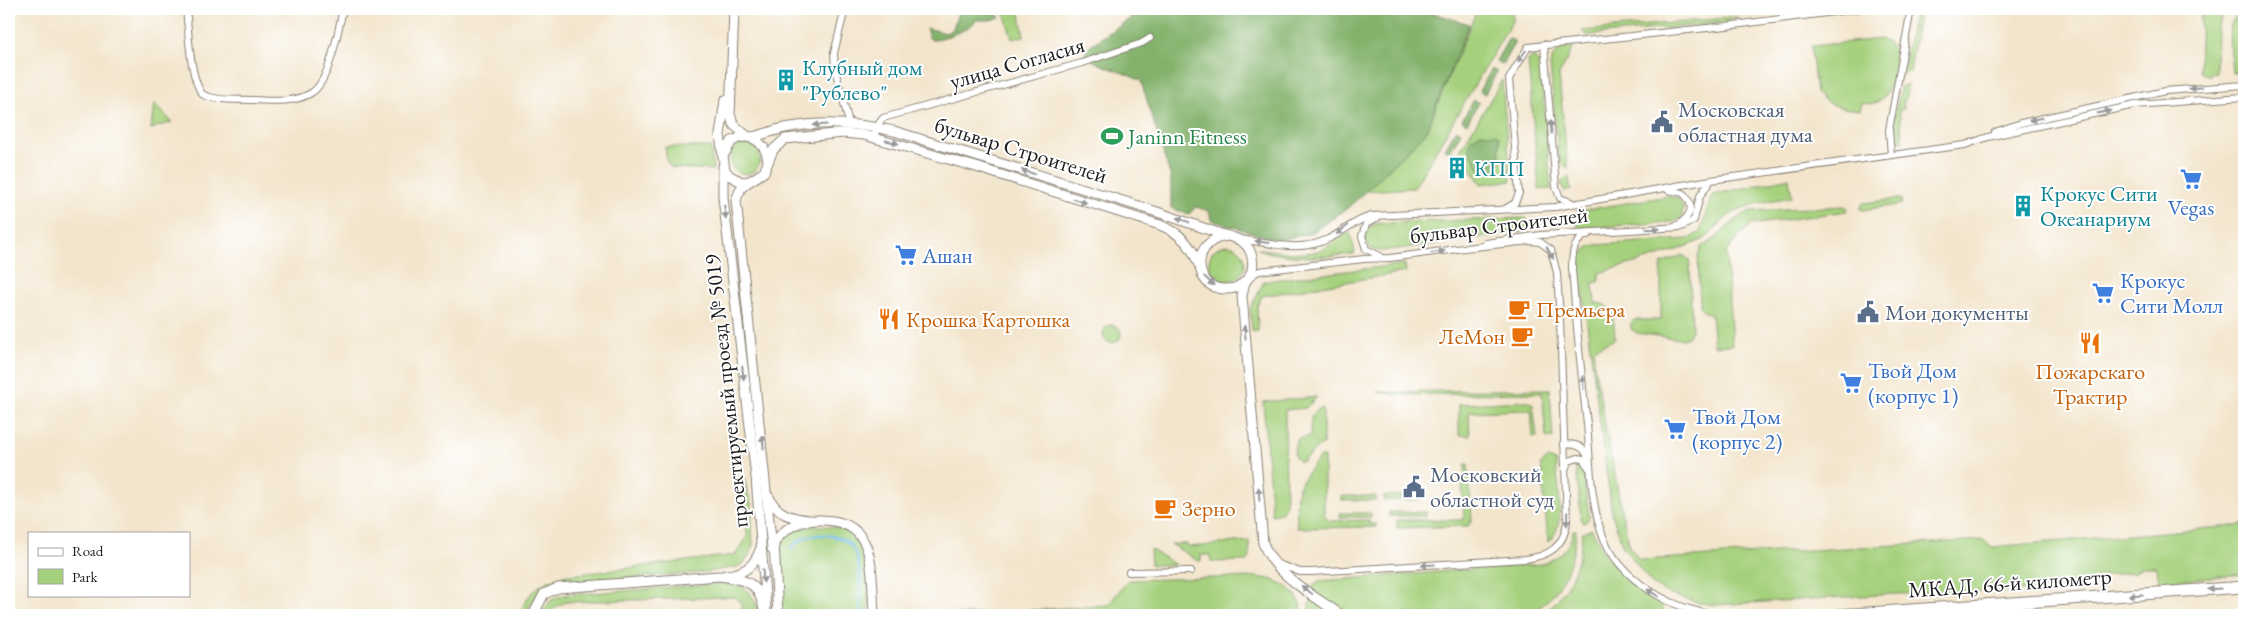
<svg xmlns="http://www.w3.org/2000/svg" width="2253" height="624" font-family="'EB Garamond',serif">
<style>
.green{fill:#a5d07c;stroke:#60764c}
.forest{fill:#84b26c;stroke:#506744}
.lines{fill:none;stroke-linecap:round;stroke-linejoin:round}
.stream{stroke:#70bbe9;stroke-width:2.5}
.minor-casing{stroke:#888074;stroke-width:8}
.tertiary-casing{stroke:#888074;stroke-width:11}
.secondary-casing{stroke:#888074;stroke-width:11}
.trunk-casing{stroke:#888074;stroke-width:13}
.minor{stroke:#fff;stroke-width:6}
.tertiary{stroke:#fff;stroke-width:9}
.secondary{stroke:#fff;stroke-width:9}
.trunk{stroke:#fff;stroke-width:11}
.oneway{fill:#999}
.labels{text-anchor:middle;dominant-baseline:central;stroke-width:4;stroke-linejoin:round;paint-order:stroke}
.street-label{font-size:22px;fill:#1c1c1c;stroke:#fff}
.culture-label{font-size:22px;fill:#0d838f;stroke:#fff;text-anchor:start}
.service-label{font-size:22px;fill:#4e5e75;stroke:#fff;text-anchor:start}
.leisure-label{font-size:22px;fill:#27864d;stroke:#fff;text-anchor:start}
.shop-label{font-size:22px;fill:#366cbe;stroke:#fff;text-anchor:start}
.food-label{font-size:22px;fill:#c56008;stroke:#fff;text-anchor:start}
</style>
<rect width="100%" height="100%" fill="#fff"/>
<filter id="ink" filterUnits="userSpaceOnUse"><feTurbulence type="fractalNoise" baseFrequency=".02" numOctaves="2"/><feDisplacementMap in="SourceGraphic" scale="10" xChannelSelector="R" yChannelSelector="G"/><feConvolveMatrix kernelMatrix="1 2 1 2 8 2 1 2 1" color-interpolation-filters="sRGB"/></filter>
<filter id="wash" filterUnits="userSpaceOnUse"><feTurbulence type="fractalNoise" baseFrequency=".0096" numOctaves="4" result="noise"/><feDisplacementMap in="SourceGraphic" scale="20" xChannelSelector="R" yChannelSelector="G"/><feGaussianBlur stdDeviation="1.12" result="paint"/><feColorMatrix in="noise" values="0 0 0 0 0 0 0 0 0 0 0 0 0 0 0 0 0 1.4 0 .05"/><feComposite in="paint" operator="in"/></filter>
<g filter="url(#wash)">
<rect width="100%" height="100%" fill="#f3e5cc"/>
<g class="green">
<polygon points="1008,9 1019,9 1024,36 1012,39 1005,16"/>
<polygon points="1477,9 1512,9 1513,20 1414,188 1366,191 1425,134"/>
<polygon points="1915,9 1920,9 1910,72 1905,73 1903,71"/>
<polygon points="2201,9 2225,9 2217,28 2216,72 2210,73 2210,75 2205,75 2199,71"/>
<path d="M 2244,11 L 2242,61 L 2244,62 L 2244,72 L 2232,73 C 2231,55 2222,18 2244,11 Z"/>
<polygon points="1738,17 1724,23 1591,35 1586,35 1582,31"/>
<path d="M 1881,39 C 1887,42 1893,45 1895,52 C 1896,57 1895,63 1894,68 C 1891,87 1885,108 1862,103 L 1860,110 C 1841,108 1830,107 1816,93 L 1811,46 Z"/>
<path d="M 1574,46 L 1559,75 L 1568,169 L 1561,162 L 1558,152 L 1550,66 C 1552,53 1561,48 1574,46 Z"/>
<polygon points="1531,58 1535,58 1541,66 1551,189 1539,190 1528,60"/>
<polygon points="1502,80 1511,181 1481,184 1460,151"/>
<polygon points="1908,84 1905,101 1903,102 1904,109 1899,110 1903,142 1893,138 1892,126 1901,87"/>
<polygon points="154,103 172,122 151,129"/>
<circle cx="745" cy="159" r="15"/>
<polygon points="665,147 711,147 713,170 672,168 667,162"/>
<polygon points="1569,177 1571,190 1564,191 1561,184 1564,179"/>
<path d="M 1789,178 L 1792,197 C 1770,201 1746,203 1727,217 C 1717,224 1713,235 1702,240 C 1669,255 1633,263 1599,273 L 1599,282 L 1593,283 L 1595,303 C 1615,302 1614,325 1615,339 L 1594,349 L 1594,364 L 1622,513 L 1630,548 L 1640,560 L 1983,540 L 1992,547 L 2244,525 L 2244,574 L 2159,582 L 2157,567 L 2142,567 L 2134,572 L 2093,577 L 2086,584 L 2017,591 L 1895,594 L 1716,605 L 1700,603 L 1671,595 L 1653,585 L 1623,547 L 1612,514 L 1579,263 C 1581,253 1585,248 1595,245 L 1688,239 L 1700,232 L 1712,195 Z"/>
<polygon points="1668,196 1677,198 1683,206 1682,217 1673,222 1581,228 1577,226 1576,214 1578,211"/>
<polygon points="1899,199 1901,199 1902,204 1864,210 1860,209 1863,203"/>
<path d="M 1845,206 L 1848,208 L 1847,211 L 1750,225 L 1726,252 L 1732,345 L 1714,346 L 1711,315 L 1703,311 L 1700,305 L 1698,257 L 1701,247 C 1720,239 1731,219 1750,211 Z"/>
<path d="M 1526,218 L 1531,223 L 1531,227 L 1527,231 L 1383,251 C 1362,252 1358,228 1379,223 Z"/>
<path d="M 1350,233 L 1355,252 L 1353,254 C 1322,258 1287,259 1258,249 C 1281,250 1300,258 1323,249 C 1333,245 1341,235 1350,233 Z"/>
<circle cx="1227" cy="263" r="18"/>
<path d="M 1683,255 L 1689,260 L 1690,266 L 1692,330 C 1689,337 1687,339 1680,339 L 1637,333 L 1631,329 L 1631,323 L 1634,320 L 1661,320 L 1661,264 Z"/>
<polygon points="1405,264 1406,272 1262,296 1257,306 1258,331 1252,332 1250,309 1264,281"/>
<circle cx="1112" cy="334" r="9"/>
<polygon points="1550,389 1553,438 1546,437 1542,393 1395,395 1378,392"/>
<polygon points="1317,397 1306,408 1285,410 1286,504 1281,513 1272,515 1263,402"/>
<polygon points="1527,401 1533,404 1537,437 1533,437 1531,410 1469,412 1470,436 1459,435 1459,404"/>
<path d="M 1323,408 L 1323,445 L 1318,447 L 1303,461 L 1298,461 C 1292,456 1294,445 1298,439 L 1310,436 C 1311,423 1308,411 1323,408 Z"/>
<path d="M 1320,457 L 1324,457 L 1324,515 L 1329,521 L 1369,520 L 1369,524 L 1376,524 L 1376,527 L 1297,528 C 1296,487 1294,488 1320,457 Z"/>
<path d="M 1547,458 L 1554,460 L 1556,463 C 1557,485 1568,526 1548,542 L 1541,464 Z"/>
<polygon points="1465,464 1468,464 1472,520 1468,526 1397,528 1397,520 1464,520 1462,478 1465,478"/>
<polygon points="1583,466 1589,519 1584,523 1581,520 1576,467"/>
<path d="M 744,478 L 751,503 L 753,545 L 749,556 L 743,564 L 737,567 L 709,572 L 562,583 C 545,587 531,597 526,615 L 520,615 C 527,591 539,584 562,576 L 735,555 L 747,538 Z"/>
<rect x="1341" y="496" width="35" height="4"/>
<rect x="1384" y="496" width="36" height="4"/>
<rect x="1389" y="512" width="37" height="4"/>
<rect x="1340" y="513" width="31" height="4"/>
<path d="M 816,526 C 876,525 866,570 869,615 L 780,615 L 777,545 C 790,530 796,528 816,526 Z"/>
<path d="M 1591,529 C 1597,536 1599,545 1604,552 C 1619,574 1639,591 1662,604 L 1663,611 L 1658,614 L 1645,615 L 1542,615 C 1567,594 1581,566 1582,533 Z"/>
<path d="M 1573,530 L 1576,530 C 1575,563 1559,600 1527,615 L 1345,615 L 1313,591 L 1313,585 L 1319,581 L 1542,564 C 1558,558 1571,548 1573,530 Z"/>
<path d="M 1249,541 L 1250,558 L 1247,561 L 1211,562 L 1210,555 L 1201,555 L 1201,561 L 1198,561 L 1171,544 L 1187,544 L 1188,547 C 1209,546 1227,542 1249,541 Z"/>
<polygon points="1150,549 1176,565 1151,565"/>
<path d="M 1254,577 C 1279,578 1300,589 1303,615 L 957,615 L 1108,605 L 1128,580 Z"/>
<path d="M 728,583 L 737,583 L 737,585 C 752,591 756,600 758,615 L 742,615 L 741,602 L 735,597 L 729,597 L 566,602 L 555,607 L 548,615 L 540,615 L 551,600 L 564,595 Z"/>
<polygon points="1312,600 1334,615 1310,615 1309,604"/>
</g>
<g class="forest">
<path d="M 959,9 L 991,9 L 1000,17 L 991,20 L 977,20 C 965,32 950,36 933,40 L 929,38 L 926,28 L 946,33 L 953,29 Z"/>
<path d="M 1130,9 L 1424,9 L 1423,10 L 1469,24 L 1425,134 L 1348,208 L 1311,233 L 1286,239 L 1273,239 L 1211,220 L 1209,211 L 1196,207 L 1189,214 L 1171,208 L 1171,178 L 1141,81 C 1122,71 1102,67 1084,56 L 1088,47 L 1131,18 Z"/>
<polygon points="1509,38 1515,42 1502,65 1496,61"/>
<polygon points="1492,69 1497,72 1485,94 1479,91"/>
<polygon points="1474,100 1479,103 1467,123 1462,120"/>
<polygon points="1456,129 1461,132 1450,152 1445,149"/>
<polygon points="1481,133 1496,134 1499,137 1500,162 1498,170 1490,172 1479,169 1469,149 1471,139"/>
</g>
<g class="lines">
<path class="stream" d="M 791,549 C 799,538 807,536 820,535 C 832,535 848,538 854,550 C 862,564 860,599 861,615"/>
</g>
</g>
<g filter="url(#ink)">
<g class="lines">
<g class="minor-casing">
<g id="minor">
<path d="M 186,9 C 189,32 189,75 202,94 C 217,102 238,99 255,100 C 272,101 295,103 311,93 C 330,82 338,30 343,9"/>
<polyline points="845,9 834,53 835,69 849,123"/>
<polyline points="1544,44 1556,187 1560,198 1571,202"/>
<polyline points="1995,132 2021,123 2165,91 2244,85"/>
<polyline points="875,138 876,127 883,118 1082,63 1142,43 1150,38"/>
<polyline points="1891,155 1889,130 1911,9"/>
<path d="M 1668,190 L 1683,193 C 1697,207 1690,217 1676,226"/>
<polyline points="1505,209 1515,203 1519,193 1509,79 1528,47 1726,26 1857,9"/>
<polyline points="1377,218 1366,224 1362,236 1366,249 1380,256"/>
<path d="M 1589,234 C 1573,240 1572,253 1572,269 C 1576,321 1581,372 1587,424 C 1590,456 1590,490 1598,521 C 1611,575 1664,607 1715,615"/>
<path d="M 1240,239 C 1270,243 1300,253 1328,239 C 1344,232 1354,220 1372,216 L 1555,207 L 1711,180 L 1965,145 L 1988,137 L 2135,105 L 2244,97"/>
<polyline points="1486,243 1541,235 1681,227 1694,220 1700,196 1711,180"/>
<polyline points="1250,276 1259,271 1364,259 1390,258 1457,249"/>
<path d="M 1563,444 C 1575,444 1583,445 1588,457"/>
<polyline points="1565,469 1569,461 1578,458 1583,459 1589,468"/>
<path d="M 1278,564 L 1300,572 L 1311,572 L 1525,559 C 1549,556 1564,547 1567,522 L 1560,320 L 1557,273 L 1551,250 L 1540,242 L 1531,241 L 1455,249"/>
<polyline points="1129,572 1191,571"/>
</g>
</g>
<g class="tertiary-casing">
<g id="tertiary">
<polyline points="734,9 730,115 734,125 748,137"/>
<path d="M 751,137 C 763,135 774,130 785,128 C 822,121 858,123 894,131 C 982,158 1070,184 1157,212 C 1178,219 1198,226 1218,233 C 1226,236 1236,237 1243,242 C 1254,251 1256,269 1247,280 C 1242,285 1235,289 1227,289 C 1192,291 1189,238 1229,236"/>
<polyline points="723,156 720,135 725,100"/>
<path d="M 768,160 C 765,141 749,131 732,141 L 723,156 L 725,170 L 730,176 L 742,182 L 750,181 L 764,172 L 773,150 L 785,139 L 843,133 L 864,135 L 976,167 L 1160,225 C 1181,233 1191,245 1199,265"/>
<polyline points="723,166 723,197 756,477 766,608"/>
<polyline points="749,181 741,188 736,200 772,549"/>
<path d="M 1245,281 L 1242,296 L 1263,543 C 1274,575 1315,596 1341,615"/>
<path d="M 769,497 C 777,515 792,518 810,520"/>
<path d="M 725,575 C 743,574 754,567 760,550"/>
</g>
</g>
<g class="secondary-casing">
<g id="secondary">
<path d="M 533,615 L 544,594 L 558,588 L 719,576 C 750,580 760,583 765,615"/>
<path d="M 778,615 L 774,543 C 783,529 798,521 816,520 C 878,517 871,569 874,615"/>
</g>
</g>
<g class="trunk-casing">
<polyline id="trunk" points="1838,615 2244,587"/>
</g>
<use href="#minor" class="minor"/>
<use href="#tertiary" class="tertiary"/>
<use href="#secondary" class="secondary"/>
<use href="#trunk" class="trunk"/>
</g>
<defs><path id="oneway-solid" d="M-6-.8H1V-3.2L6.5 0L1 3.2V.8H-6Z" transform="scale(1.25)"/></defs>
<g class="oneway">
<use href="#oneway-solid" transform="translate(1522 56) rotate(124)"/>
<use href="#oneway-solid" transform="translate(2196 88) rotate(175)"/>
<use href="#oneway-solid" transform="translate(2104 112) rotate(-12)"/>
<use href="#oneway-solid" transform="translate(2036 119) rotate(168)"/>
<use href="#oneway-solid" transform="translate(820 125) rotate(177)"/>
<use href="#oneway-solid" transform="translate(1551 127) rotate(-95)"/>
<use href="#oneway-solid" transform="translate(892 142) rotate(14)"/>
<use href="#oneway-solid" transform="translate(1028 172) rotate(-163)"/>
<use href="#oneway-solid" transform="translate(1080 201) rotate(17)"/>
<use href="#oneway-solid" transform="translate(725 212) rotate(83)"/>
<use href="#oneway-solid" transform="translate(1183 220) rotate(-161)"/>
<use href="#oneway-solid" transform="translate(1653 229) rotate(-2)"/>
<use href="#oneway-solid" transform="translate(1342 230) rotate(143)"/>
<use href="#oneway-solid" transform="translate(1262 242) rotate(-171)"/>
<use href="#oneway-solid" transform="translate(1438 252) rotate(-8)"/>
<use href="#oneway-solid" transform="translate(1550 253) rotate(61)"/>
<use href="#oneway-solid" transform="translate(1209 281) rotate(43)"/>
<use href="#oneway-solid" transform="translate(1245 332) rotate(-95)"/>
<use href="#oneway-solid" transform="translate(743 373) rotate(83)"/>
<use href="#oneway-solid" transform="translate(1583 383) rotate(-96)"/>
<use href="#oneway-solid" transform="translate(763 442) rotate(-96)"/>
<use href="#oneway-solid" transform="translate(1259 494) rotate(-94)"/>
<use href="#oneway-solid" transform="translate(1567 519) rotate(91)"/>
<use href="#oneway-solid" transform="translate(1428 565) rotate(177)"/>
<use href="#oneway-solid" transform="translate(763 576) rotate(86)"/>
<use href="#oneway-solid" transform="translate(2214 589) rotate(176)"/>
<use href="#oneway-solid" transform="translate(1307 590) rotate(-143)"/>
<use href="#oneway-solid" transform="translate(1653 593) rotate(-148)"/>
<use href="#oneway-solid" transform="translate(2136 595) rotate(176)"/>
</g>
</g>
<defs>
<g id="building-bare" transform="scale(1.725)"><path d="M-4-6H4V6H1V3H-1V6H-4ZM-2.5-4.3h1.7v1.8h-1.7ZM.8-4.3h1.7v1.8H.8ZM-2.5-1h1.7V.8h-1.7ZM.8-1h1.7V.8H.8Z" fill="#0f9aa8" stroke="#fff" stroke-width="2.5" paint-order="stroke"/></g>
<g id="civic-bare" transform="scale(1.725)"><path d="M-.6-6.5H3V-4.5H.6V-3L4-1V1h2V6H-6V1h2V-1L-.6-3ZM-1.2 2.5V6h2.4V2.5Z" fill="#5c6f8a" stroke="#fff" stroke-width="2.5" paint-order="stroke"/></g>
<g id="stadium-bare" transform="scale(1.725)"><path d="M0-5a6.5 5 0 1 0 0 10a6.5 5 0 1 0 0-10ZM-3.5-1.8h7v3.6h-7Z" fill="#2e9e5b" stroke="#fff" stroke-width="2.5" paint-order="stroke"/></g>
<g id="supermarket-bare" transform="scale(1.725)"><path d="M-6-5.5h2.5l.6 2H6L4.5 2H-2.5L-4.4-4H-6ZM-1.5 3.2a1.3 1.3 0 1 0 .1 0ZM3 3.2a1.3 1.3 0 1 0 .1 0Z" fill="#3f7fe0" stroke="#fff" stroke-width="2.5" paint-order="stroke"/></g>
<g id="cafe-bare" transform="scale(1.725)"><path d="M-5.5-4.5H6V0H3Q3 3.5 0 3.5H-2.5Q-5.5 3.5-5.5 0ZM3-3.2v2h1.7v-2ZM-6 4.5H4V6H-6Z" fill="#e8710a" stroke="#fff" stroke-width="2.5" paint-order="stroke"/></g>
<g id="restaurant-bare" transform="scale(1.725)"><path d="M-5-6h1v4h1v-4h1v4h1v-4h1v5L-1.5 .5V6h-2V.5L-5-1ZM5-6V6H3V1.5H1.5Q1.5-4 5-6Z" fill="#e8710a" stroke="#fff" stroke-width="2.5" paint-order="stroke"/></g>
</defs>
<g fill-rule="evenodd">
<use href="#building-bare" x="786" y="80"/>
<use href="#civic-bare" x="1662" y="122"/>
<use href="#stadium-bare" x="1112" y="136"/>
<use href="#building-bare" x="1457" y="168"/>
<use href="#supermarket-bare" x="2191" y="179"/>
<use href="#building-bare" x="2023" y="206"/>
<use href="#supermarket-bare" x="906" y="255"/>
<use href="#supermarket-bare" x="2103" y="293"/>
<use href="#cafe-bare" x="1519" y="309"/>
<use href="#civic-bare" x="1868" y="312"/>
<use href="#restaurant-bare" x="889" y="319"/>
<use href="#cafe-bare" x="1522" y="336"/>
<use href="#restaurant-bare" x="2090" y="343"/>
<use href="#supermarket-bare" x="1851" y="383"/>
<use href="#supermarket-bare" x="1675" y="429"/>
<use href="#civic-bare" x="1414" y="487"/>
<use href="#cafe-bare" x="1165" y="508"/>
</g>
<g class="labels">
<g class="street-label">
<text transform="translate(1017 63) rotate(-16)">улица Согласия</text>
<text transform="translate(1021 150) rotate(17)">бульвар Строителей</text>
<text transform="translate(1499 225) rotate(-7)">бульвар Строителей</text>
<text transform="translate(726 391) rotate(-96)">проектируемый проезд № 5019</text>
<text transform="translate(2010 583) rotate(-4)">МКАД, 66-й километр</text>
</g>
<g class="culture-label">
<text x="802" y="67">Клубный дом<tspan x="802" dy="25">"Рублево"</tspan></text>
<text x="1474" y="168">КПП</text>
<text x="2040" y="193">Крокус Сити<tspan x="2040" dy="25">Океанариум</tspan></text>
</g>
<g class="service-label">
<text x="1678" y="109">Московская<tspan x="1678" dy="25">областная дума</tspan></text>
<text x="1885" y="312">Мои документы</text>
<text x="1430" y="474">Московский<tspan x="1430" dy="25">областной суд</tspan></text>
</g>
<g class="leisure-label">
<text x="1128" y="136">Janinn Fitness</text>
</g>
<g class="shop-label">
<text x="2191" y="207" text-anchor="middle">Vegas</text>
<text x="922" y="255">Ашан</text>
<text x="2120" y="280">Крокус<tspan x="2120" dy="25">Сити Молл</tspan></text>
<text x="1868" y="370">Твой Дом<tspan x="1868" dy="25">(корпус 1)</tspan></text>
<text x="1692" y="416">Твой Дом<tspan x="1692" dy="25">(корпус 2)</tspan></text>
</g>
<g class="food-label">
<text x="1536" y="309">Премьера</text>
<text x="906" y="319">Крошка Картошка</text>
<text x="1505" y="336" text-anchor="end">ЛеМон</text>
<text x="2090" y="371" text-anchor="middle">Пожарскаго<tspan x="2090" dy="25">Трактир</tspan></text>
<text x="1182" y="508">Зерно</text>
</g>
</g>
<rect width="2253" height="624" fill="none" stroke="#fff" stroke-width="30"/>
<rect x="28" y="532" width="162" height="65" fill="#ffffff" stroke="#a4a4a4"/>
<rect x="38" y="548" width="25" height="8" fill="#ffffff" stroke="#a4a4a4"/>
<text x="72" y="556" font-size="15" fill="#1c1c1c">Road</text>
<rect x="38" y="569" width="25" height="15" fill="#a5d07c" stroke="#a4a4a4"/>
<text x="72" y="582" font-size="15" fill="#1c1c1c">Park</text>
</svg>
